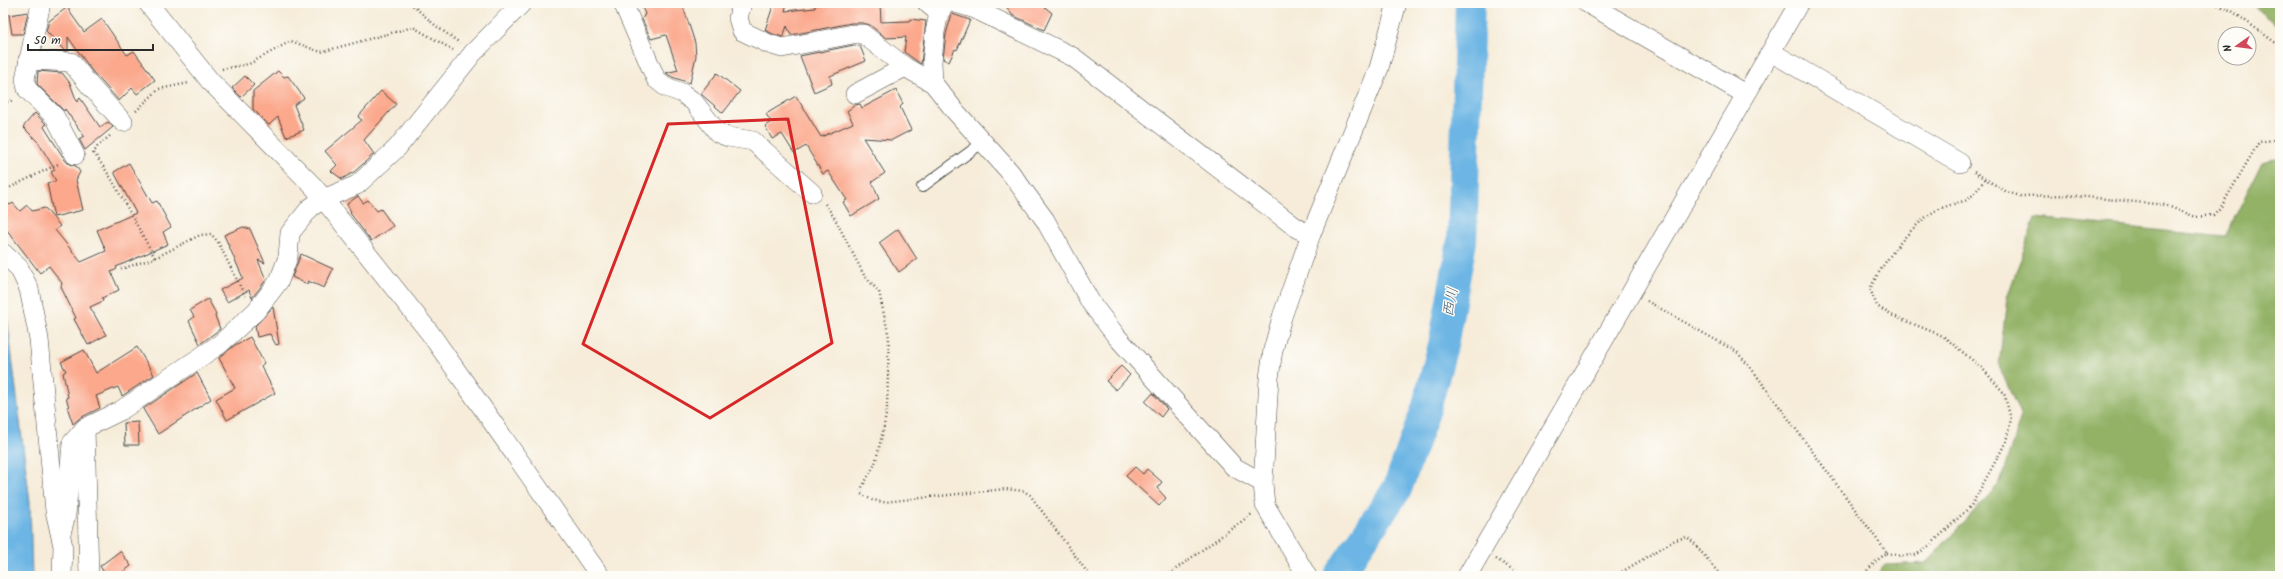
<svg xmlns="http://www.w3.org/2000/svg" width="2283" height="579" font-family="Kalam,'Klee One',sans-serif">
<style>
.forest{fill:#93b266;stroke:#5f6e48}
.water{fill:#6cb5e4;stroke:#4c7088}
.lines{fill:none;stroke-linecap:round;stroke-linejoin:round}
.river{stroke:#6cb5e4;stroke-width:30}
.building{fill:#fba88c}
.lane-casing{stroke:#494845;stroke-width:12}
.street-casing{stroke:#494845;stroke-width:20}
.path{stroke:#494845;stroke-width:2.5;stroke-dasharray:1 3;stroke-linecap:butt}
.lane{stroke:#fff;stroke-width:10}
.street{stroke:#fff;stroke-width:19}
.marked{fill:none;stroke:#d62828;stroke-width:3;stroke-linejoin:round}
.labels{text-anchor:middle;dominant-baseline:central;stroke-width:3;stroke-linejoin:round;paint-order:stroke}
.water-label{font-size:15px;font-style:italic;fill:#425b6c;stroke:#fdfcf7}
</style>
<rect width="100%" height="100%" fill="#fdfcf7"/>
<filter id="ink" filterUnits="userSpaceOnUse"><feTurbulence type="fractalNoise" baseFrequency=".025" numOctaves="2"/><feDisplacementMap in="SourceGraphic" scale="8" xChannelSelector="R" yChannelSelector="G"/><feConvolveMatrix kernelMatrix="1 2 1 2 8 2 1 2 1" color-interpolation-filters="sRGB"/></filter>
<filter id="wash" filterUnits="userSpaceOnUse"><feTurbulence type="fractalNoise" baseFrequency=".012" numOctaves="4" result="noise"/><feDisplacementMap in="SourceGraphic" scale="16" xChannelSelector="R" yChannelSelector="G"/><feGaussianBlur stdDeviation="0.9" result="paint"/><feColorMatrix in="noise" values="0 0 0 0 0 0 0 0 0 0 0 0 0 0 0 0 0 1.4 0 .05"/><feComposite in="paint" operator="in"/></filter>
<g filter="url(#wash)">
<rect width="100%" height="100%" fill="#f6ecd9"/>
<g class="forest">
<polygon points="2257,3 2280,3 2280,28 2253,6"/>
<polygon points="2280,158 2280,576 1875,576 1885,565 1926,563 2000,483 2021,416 1999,366 2007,298 2035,218 2225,237 2262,162"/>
</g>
<polygon class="water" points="3,301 6,309 30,502 32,576 3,576"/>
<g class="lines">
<polyline class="river" points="1338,576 1397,489 1426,409 1443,345 1462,241 1470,3"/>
</g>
<g id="blocks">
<g class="building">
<polygon points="640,3 682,3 695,43 696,56 690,83 672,77 666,73 678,70 666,35 651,39 642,19 645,14"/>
<polygon points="774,3 787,3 785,11 815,8 815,5 837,3 880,3 881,22 909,21 910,19 926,21 921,64 904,52 906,37 886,38 870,25 863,23 851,23 791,35 787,26 783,37 773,34 765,30"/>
<polygon points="1004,3 1040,3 1052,13 1044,30 1012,15"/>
<polygon points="69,6 69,11 84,32 102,19 127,55 134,51 155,80 137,94 132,88 119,101 92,71 68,37 68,51 65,51 46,31 49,21"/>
<polygon points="28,12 23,34 12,34 9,15"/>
<polygon points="952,14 970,20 957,50 955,49 949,62 943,59 946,34"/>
<polygon points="854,45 860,46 866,61 830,76 832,84 814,92 800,56"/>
<polygon points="38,71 62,73 70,83 77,102 80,98 100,127 108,122 113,127 85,150 79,139 84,136 65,109 64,111 37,84"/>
<polygon points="278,71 284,77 288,76 304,98 294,105 304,130 286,137 278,117 269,125 253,109 253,91"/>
<polygon points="717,73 740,91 723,113 701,94"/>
<polygon points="245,76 254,85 241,97 232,88"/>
<polygon points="896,90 903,104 900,107 911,130 892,140 863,138 885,173 872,182 879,199 851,216 843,202 847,200 828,171 823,174 806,146 794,153 782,134 772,139 765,126 771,122 766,114 796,96 821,137 853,123 847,111 855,105 860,104 862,108"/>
<polygon points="381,91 396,104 364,140 374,154 354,172 342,179 331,171 337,165 325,151 362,120 358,117"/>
<polygon points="35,113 46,124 44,127 65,160 69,164 76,166 80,172 76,180 83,210 54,217 47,183 56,181 51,172 55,170 38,142 23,127"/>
<polygon points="129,163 152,203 157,201 171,227 163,232 168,244 116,267 117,269 111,272 119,290 102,298 103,301 90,307 106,335 88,345 74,319 76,318 61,287 62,283 49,266 40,273 3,225 3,199 10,205 13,203 20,211 27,205 32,211 45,208 60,226 55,230 81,262 106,251 97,230 136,213 114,172"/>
<polygon points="358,196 363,203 368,200 377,211 381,209 393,226 371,241 350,213 351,212 347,204"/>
<polygon points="243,227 250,229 265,263 258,260 266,280 252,298 249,290 227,302 220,290 243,278 224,235"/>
<polygon points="898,229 917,259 899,272 879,243"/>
<polygon points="301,254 333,269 324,288 308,281 307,284 292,277"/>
<polygon points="208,299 216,314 215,316 220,329 200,344 189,321 194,317 190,310"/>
<polygon points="273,307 279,344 276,345 270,334 257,337 255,326"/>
<polygon points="250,337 264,363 261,366 275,393 227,420 216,399 235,388 219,358 235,345"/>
<polygon points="137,347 154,375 122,396 118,387 96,396 100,408 80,418 73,424 67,407 69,407 66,398 68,397 63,373 66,371 61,362 84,350 96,373"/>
<polygon points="1121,366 1130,375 1116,390 1106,381"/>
<polygon points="197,373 211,399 158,434 143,409"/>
<polygon points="1153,393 1167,409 1161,417 1145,402"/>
<polygon points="138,422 139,445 125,445 124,423"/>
<polygon points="1135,467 1143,474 1147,469 1162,482 1157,488 1166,498 1159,506 1126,476"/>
<polygon points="120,551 131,566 117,576 106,576 100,566"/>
</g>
</g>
</g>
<g filter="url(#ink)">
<use href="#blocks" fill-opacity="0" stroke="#494845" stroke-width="1"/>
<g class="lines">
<g class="lane-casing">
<polyline id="lane" points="922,187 982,143"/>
</g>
<g class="street-casing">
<g id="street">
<polyline points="41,3 25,79 27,89 55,117 75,155"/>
<polyline points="148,3 210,81 314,187 430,333 600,576"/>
<polyline points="623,3 656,79 666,87 682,93 694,102 718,133 728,137 753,141 812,193"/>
<polyline points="742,3 738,18 742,31 769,44 782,48 853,34 863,34 905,67 933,83"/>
<polyline points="927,3 939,13"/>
<polyline points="946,3 939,13 935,32 932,62 933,83 955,111 1010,172 1045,220 1091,303 1117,337 1234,467 1263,483"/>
<polyline points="955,3 975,9 1073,57 1298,229 1311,234"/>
<polyline points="1587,3 1745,94"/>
<polyline points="1771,52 1960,163"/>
<polyline points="28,60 71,62 90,86 123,122"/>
<polyline points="855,94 905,67"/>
<polyline points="3,253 19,268 29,289 39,339 55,511 63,546 62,576"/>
<polyline points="85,428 89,576"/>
<polyline points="61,533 66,515 72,443 85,428 120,411 220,344 256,311 279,281 288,257 290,233 310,208 323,199 357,185 397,148 473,53 522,3"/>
<polyline points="1307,576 1265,505 1263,483 1269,378 1273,350 1282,317 1311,234 1379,68 1397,3"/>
<polyline points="1467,576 1799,3"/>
</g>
</g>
<g class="path">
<polyline points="410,3 436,26 460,43"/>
<polyline points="2214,3 2232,11 2280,46"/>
<polyline points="222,69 249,64 291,41 321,52 413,27 453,50"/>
<polyline points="3,103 14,100"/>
<polyline points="136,111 159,89 189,83"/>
<polyline points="94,153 111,178 155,258"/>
<polyline points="93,154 97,147 112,134"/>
<polyline points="1974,172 2007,192 2020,196 2067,195 2165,205 2196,217 2213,215 2221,207 2259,142 2280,139"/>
<polyline points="3,191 60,163"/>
<polyline points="825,204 834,217 864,275 879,292 889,337 887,409 883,431 875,464 861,489 861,494 872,500 884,502 1005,489 1024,491 1030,495 1090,576"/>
<polyline points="121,269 155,258 200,235 211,234 218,242 245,296"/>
<polyline points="1647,301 1737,352 1754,372 1887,553 1876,561 1862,576"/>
<path d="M 1887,553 L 1901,556 L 1916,555 L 1930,545 L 1971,506 L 2006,442 L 2011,419 L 2004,393 L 1982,368 L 1943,336 L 1891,315 L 1877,306 L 1870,289 C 1882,263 1911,225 1935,211 C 1945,206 1954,204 1964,201 C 1972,199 1981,185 1985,178"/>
<polyline points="1496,559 1523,576"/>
<polyline points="1166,576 1252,514"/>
<polyline points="1615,576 1675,540 1687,537 1694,543 1721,576"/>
</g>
<use href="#lane" class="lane"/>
<use href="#street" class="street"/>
</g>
</g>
<path class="marked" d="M 788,119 L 832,343 L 710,418 L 583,344 L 668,124 Z"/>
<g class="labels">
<g class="water-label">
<text transform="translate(1451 302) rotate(-80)">西川</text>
</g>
</g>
<rect width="2283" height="579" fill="none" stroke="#fdfcf7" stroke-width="16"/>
<g transform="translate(2237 46) rotate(256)"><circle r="19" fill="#fdfcf7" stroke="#a9a8a5"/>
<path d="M0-3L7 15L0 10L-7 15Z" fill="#d1495b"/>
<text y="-6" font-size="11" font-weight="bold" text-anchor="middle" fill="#2b2b2b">N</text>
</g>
<path d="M28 44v6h125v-6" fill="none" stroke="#2b2b2b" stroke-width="2"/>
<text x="34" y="44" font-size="12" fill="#2b2b2b" stroke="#fdfcf7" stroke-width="3" paint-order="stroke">50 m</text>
</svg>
